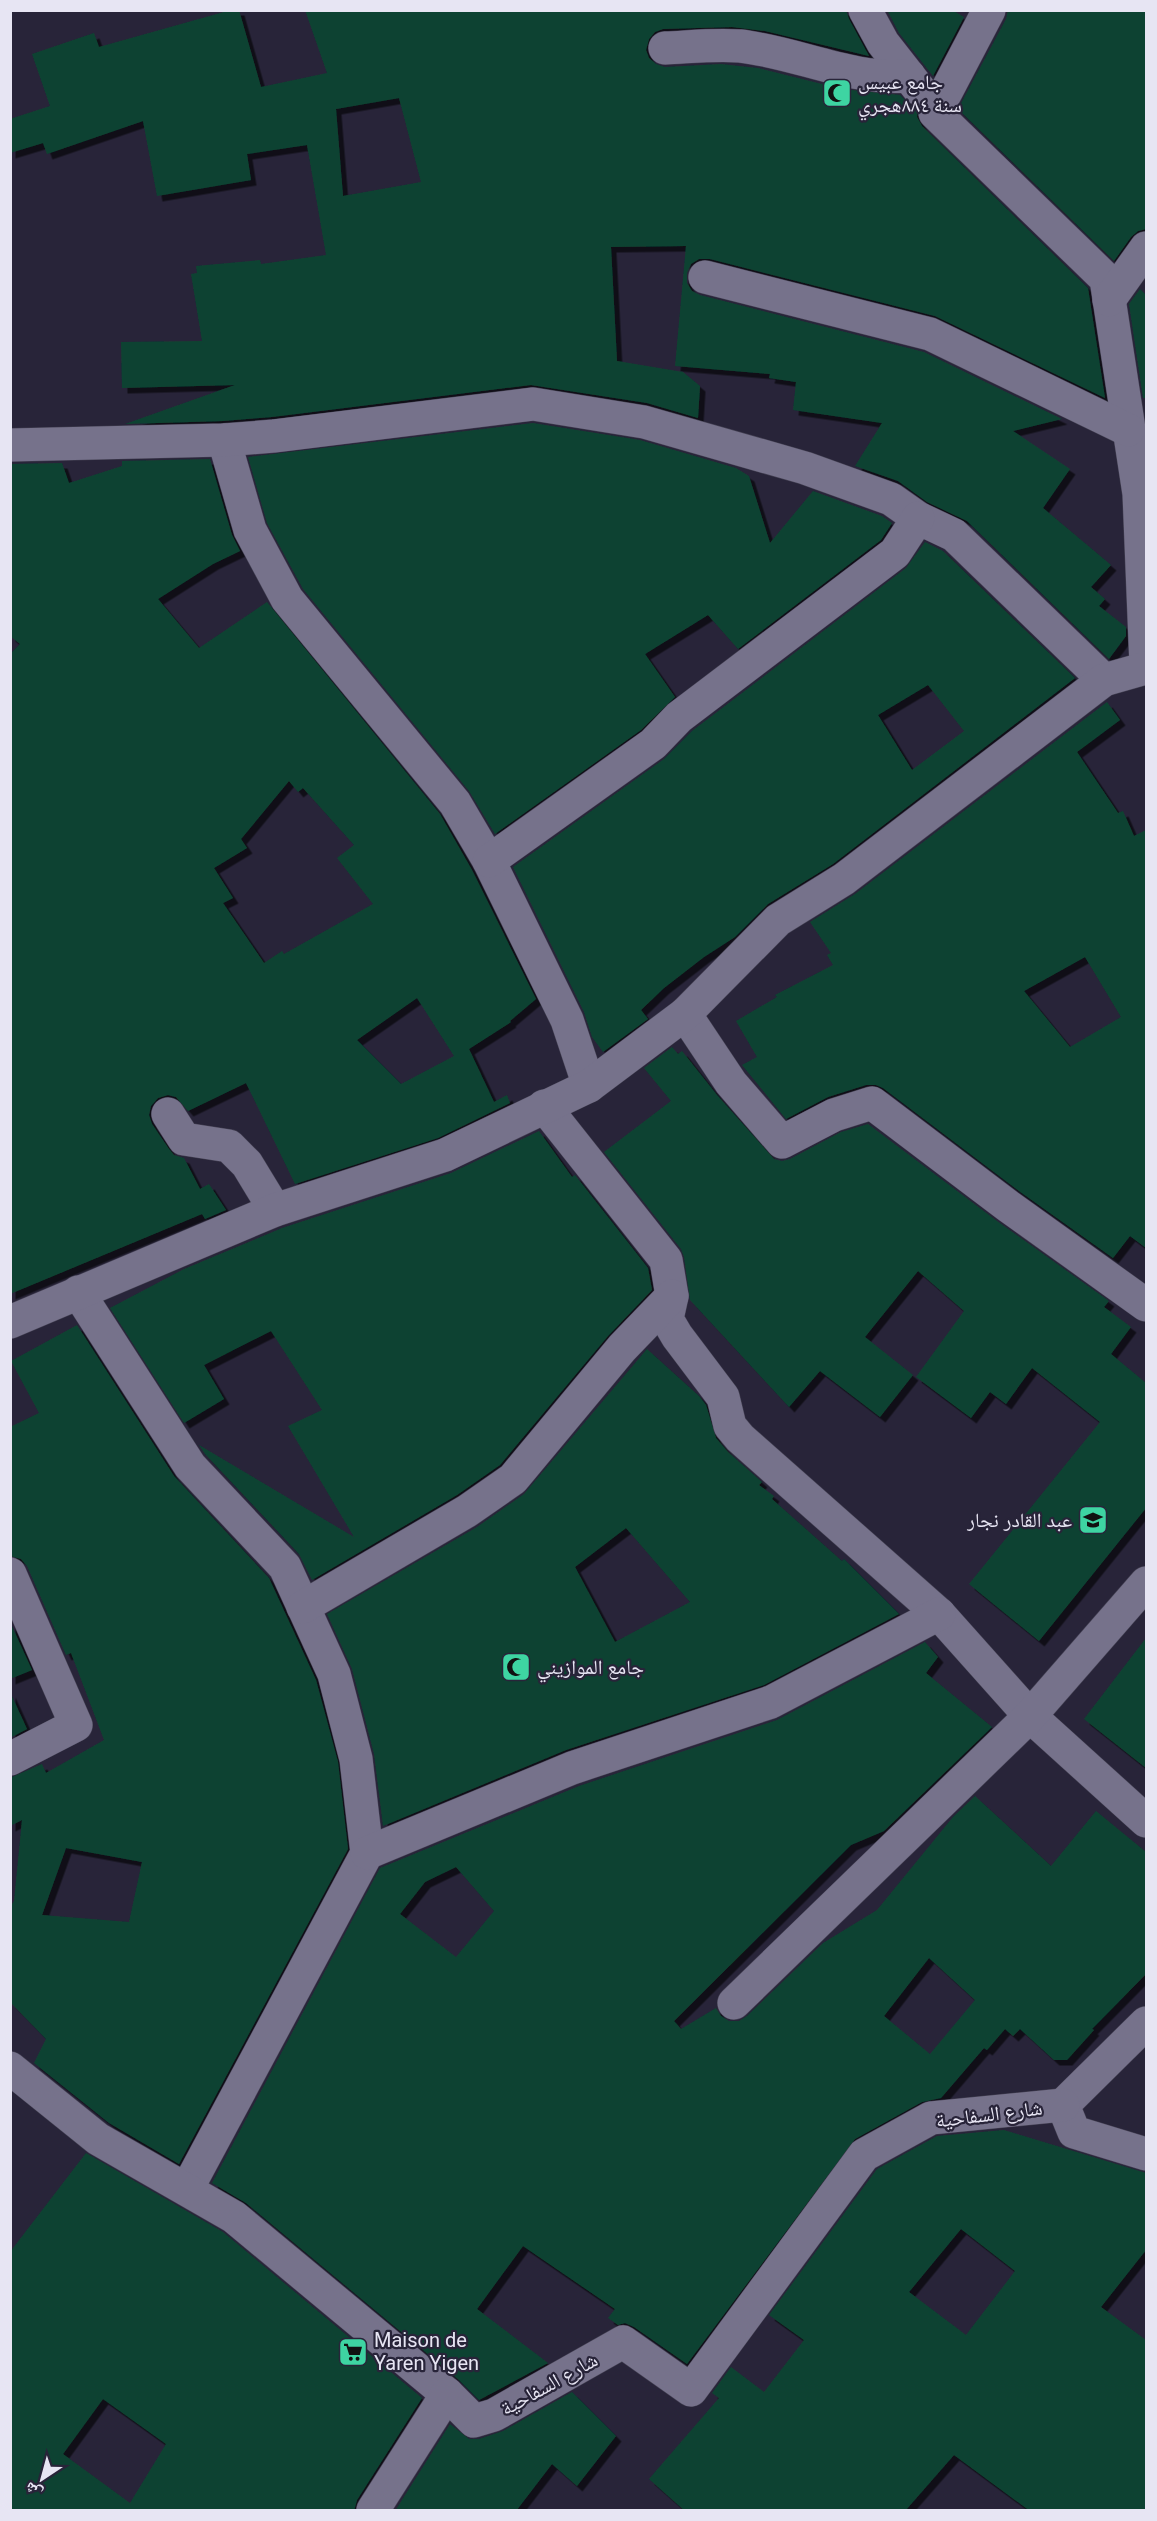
<svg xmlns="http://www.w3.org/2000/svg" width="1157" height="2521" font-family="Roboto,'Noto Naskh Arabic',sans-serif">
<style>
.building{fill:#0d4331;fill-rule:evenodd;filter:url(#shadow)}
.lines{fill:none;stroke-linecap:round;stroke-linejoin:round}
.minor-casing{stroke:#444153;stroke-width:34}
.minor{stroke:#76728b;stroke-width:33}
.labels{text-anchor:middle;dominant-baseline:central;stroke-width:4.5;stroke-linejoin:round;paint-order:stroke}
.poi-label{font-size:20px;fill:#e7e5f3;stroke:#282439;text-anchor:start}
.street-label{font-size:20px;fill:#e7e5f3;stroke:#282439}
</style>
<defs>
<filter id="shadow"><feDropShadow dx="5.5" dy="5.5" stdDeviation="0" flood-color="#0009"/></filter>
</defs>
<rect width="100%" height="100%" fill="#282439"/>
<g class="building">
<path d="M 231,10 L 239,10 L 261,87 L 327,73 L 305,10 L 846,10 L 849,19 L 869,56 L 765,31 L 732,27 L 663,29 L 655,32 L 649,39 L 646,50 L 649,58 L 656,64 L 665,67 L 721,64 L 758,68 L 842,89 L 900,95 L 911,106 L 918,107 L 917,117 L 922,126 L 1088,288 L 1105,398 L 935,316 L 710,259 L 699,259 L 691,264 L 687,273 L 687,283 L 692,291 L 700,295 L 924,352 L 1062,419 L 1013,431 L 1070,469 L 1043,508 L 1111,565 L 1091,587 L 1105,599 L 1099,606 L 1126,627 L 1126,636 L 1109,659 L 967,521 L 927,502 L 898,481 L 855,466 L 882,423 L 793,410 L 796,382 L 769,378 L 770,374 L 675,366 L 686,246 L 611,247 L 617,361 L 683,372 L 700,386 L 698,418 L 647,403 L 531,385 L 272,417 L 223,421 L 125,424 L 235,385 L 122,388 L 121,342 L 202,341 L 191,274 L 197,273 L 196,266 L 260,260 L 261,264 L 326,255 L 307,145 L 247,154 L 251,180 L 157,196 L 143,121 L 47,154 L 43,143 L 10,153 L 10,119 L 50,106 L 32,54 L 94,33 L 99,47 ZM 399,98 L 421,182 L 343,196 L 336,109 Z"/>
<polygon points="887,10 952,10 964,17 933,76 899,33"/>
<polygon points="1008,10 1146,10 1146,229 1138,231 1131,237 1114,261 958,109 1006,19"/>
<polygon points="1140,289 1146,295 1146,398 1143,398 1129,304"/>
<polygon points="533,423 640,440 736,468 749,476 770,543 813,491 882,516 892,523 881,540 738,649 708,615 645,654 675,697 641,730 495,834 469,791 303,589 267,523 248,457"/>
<path d="M 210,459 L 232,535 L 240,551 L 213,564 L 158,599 L 199,648 L 267,602 L 440,814 L 472,870 L 536,999 L 510,1021 L 511,1022 L 469,1049 L 494,1102 L 507,1095 L 510,1103 L 438,1138 L 295,1184 L 246,1083 L 188,1111 L 176,1097 L 168,1095 L 158,1098 L 151,1106 L 149,1115 L 152,1124 L 169,1149 L 174,1155 L 184,1158 L 200,1189 L 209,1184 L 226,1210 L 205,1219 L 202,1214 L 10,1294 L 10,654 L 20,644 L 10,636 L 10,464 L 62,463 L 69,483 L 122,466 L 122,461 ZM 289,781 L 298,792 L 303,788 L 354,845 L 337,858 L 373,904 L 284,954 L 282,951 L 264,963 L 223,903 L 233,898 L 214,868 L 247,848 L 241,839 ZM 417,998 L 454,1056 L 401,1084 L 357,1040 Z"/>
<path d="M 925,542 L 943,551 L 1075,678 L 833,864 L 768,904 L 735,937 L 704,957 L 664,988 L 641,1010 L 648,1019 L 603,1052 L 592,1037 L 584,1012 L 513,867 L 664,759 L 692,731 L 906,568 ZM 928,685 L 964,731 L 912,770 L 878,715 Z"/>
<path d="M 1107,702 L 1120,720 L 1077,752 L 1118,813 L 1123,811 L 1134,836 L 1146,830 L 1146,1248 L 1130,1236 L 1113,1258 L 1019,1191 L 883,1088 L 876,1085 L 866,1085 L 828,1097 L 786,1119 L 742,1065 L 757,1057 L 736,1021 L 777,997 L 775,995 L 833,965 L 827,955 L 831,953 L 810,922 L 855,894 ZM 1085,957 L 1121,1017 L 1070,1047 L 1024,991 Z"/>
<polygon points="672,1047 678,1054 682,1051 717,1095 774,1159 782,1161 790,1159 841,1132 868,1124 997,1221 1109,1301 1104,1307 1131,1327 1111,1354 1146,1383 1146,1508 1039,1641 969,1584 1100,1422 1032,1368 1006,1404 990,1392 971,1418 916,1377 964,1311 918,1271 865,1337 913,1375 880,1417 820,1371 789,1407 690,1300 684,1257 681,1249 604,1152 671,1101 644,1068"/>
<polygon points="539,1131 572,1177 575,1175 648,1268 652,1290 608,1336 500,1465 457,1495 312,1580 299,1554 205,1454 199,1445 354,1537 288,1426 322,1410 271,1331 204,1365 224,1399 184,1423 110,1308 184,1269 282,1228 451,1173"/>
<path d="M 77,1325 L 174,1476 L 269,1578 L 316,1680 L 338,1762 L 348,1849 L 179,2164 L 109,2123 L 34,2063 L 46,2039 L 10,2002 L 10,1907 L 14,1901 L 22,1820 L 10,1826 L 10,1778 L 42,1764 L 46,1773 L 104,1740 L 71,1653 L 66,1655 L 27,1566 L 21,1559 L 10,1556 L 10,1427 L 39,1413 L 11,1361 ZM 66,1848 L 142,1862 L 129,1922 L 42,1915 Z"/>
<path d="M 647,1349 L 699,1396 L 706,1405 L 716,1438 L 728,1452 L 762,1482 L 759,1485 L 774,1496 L 772,1499 L 842,1561 L 844,1559 L 899,1614 L 764,1685 L 566,1750 L 383,1826 L 374,1754 L 352,1669 L 327,1614 L 477,1527 L 524,1494 ZM 626,1528 L 690,1602 L 615,1642 L 575,1567 Z"/>
<polygon points="10,1622 32,1670 10,1679"/>
<polygon points="1146,1638 1146,1768 1084,1719"/>
<path d="M 925,1642 L 938,1657 L 926,1673 L 992,1727 L 884,1831 L 851,1845 L 674,2021 L 681,2029 L 716,2008 L 721,2016 L 729,2021 L 739,2021 L 747,2016 L 823,1943 L 877,1910 L 953,1817 L 975,1796 L 1051,1866 L 1096,1811 L 1146,1852 L 1146,1974 L 1092,2029 L 1094,2030 L 1067,2060 L 1054,2060 L 1020,2029 L 1013,2036 L 1005,2029 L 987,2050 L 984,2048 L 941,2098 L 922,2102 L 855,2139 L 687,2364 L 634,2327 L 625,2323 L 618,2325 L 608,2318 L 615,2309 L 523,2246 L 477,2309 L 548,2363 L 479,2400 L 459,2380 L 246,2203 L 212,2183 L 380,1868 L 579,1786 L 777,1720 ZM 456,1867 L 494,1911 L 456,1957 L 400,1914 L 425,1882 ZM 929,1958 L 975,2000 L 930,2054 L 884,2016 Z"/>
<polygon points="10,1692 27,1729 10,1738"/>
<path d="M 1004,2130 L 1146,2173 L 1146,2250 L 1101,2307 L 1146,2340 L 1146,2511 L 1030,2511 L 954,2455 L 905,2511 L 685,2511 L 649,2479 L 719,2398 L 712,2393 L 731,2367 L 764,2392 L 804,2340 L 769,2315 L 877,2169 L 937,2136 ZM 961,2229 L 1015,2271 L 966,2335 L 909,2292 Z"/>
<path d="M 86,2153 L 223,2232 L 422,2398 L 357,2500 L 354,2511 L 10,2511 L 10,2252 ZM 103,2399 L 166,2444 L 130,2503 L 63,2454 Z"/>
<polygon points="572,2392 616,2436 577,2486 552,2464 516,2511 395,2511 450,2424 469,2439 479,2439 503,2431"/>
</g>
<g class="lines">
<g class="minor-casing">
<g id="minor">
<polyline points="865,10 883,43 919,89"/>
<polyline points="989,10 935,113 1106,279 1139,494 1146,666"/>
<path d="M 665,48 C 689,47 715,44 740,46 C 796,52 852,81 909,76"/>
<polyline points="705,277 930,334 1128,430"/>
<polyline points="1109,300 1146,248"/>
<polyline points="224,440 250,530 287,599 455,803 489,861 567,1020 589,1086"/>
<polyline points="10,445 224,440 274,436 533,404 644,422 805,468 891,499 918,518 954,535 1104,680"/>
<polyline points="489,861 653,744 679,717 895,553 918,518"/>
<polyline points="685,1014 731,1083 782,1142 834,1115 872,1103 1008,1206 1146,1305"/>
<polyline points="544,1106 666,1260 672,1296 667,1319 677,1336 723,1397 730,1426 740,1438 939,1614 1030,1716 1146,1821"/>
<polyline points="168,1114 184,1139 229,1146 247,1164 275,1210"/>
<polyline points="78,1292 190,1466 285,1567 334,1674 356,1759 367,1853 187,2189"/>
<polyline points="10,1322 275,1210 445,1155 589,1086 685,1014 778,920 844,879 1104,680 1146,668"/>
<polyline points="10,1574 76,1725 10,1759"/>
<polyline points="303,1607 467,1511 513,1479 622,1348 672,1296"/>
<polyline points="367,1853 572,1768 771,1702 939,1614"/>
<polyline points="734,2003 1030,1716 1146,1583"/>
<polyline points="1146,2023 1063,2105 1074,2132 1146,2154"/>
<polyline points="10,2068 98,2139 234,2217 447,2394 474,2421 494,2415 623,2342 691,2390 864,2155 931,2118 1063,2105"/>
<polyline points="373,2510 447,2394"/>
</g>
</g>
<use href="#minor" class="minor"/>
</g>
<defs>
<g id="mosque-square" transform="scale(1.5)"><rect x="-9" y="-9" width="18" height="18" rx="4" fill="#3ed4a2" stroke="#282439"/><path d="M3.5-4.9A6 6 0 1 0 3.5 4.9A5 5 0 1 1 3.5-4.9Z" fill="#111"/></g>
<g id="school-square" transform="scale(1.5)"><rect x="-9" y="-9" width="18" height="18" rx="4" fill="#3ed4a2" stroke="#282439"/><path d="M0-5L7-2L0 1L-7-2ZM-4 1L0 2.5L4 1V4Q0 6-4 4Z" fill="#111"/></g>
<g id="supermarket-square" transform="scale(1.5)"><rect x="-9" y="-9" width="18" height="18" rx="4" fill="#3ed4a2" stroke="#282439"/><path d="M-6-5.5h2.5l.6 2H6L4.5 2H-2.5L-4.4-4H-6ZM-1.5 3.2a1.3 1.3 0 1 0 .1 0ZM3 3.2a1.3 1.3 0 1 0 .1 0Z" fill="#111"/></g>
</defs>
<g fill-rule="evenodd">
<use href="#mosque-square" x="837" y="93"/>
<use href="#school-square" x="1093" y="1520"/>
<use href="#mosque-square" x="516" y="1667"/>
<use href="#supermarket-square" x="353" y="2352"/>
</g>
<g class="labels">
<g class="poi-label">
<text x="858" y="82">جامع عبيس<tspan x="858" dy="23">سنة ٨٨٤هجري</tspan></text>
<text x="1072" y="1520" text-anchor="end">عبد القادر نجار</text>
<text x="537" y="1667">جامع الموازيني</text>
<text x="374" y="2340">Maison de<tspan x="374" dy="23">Yaren Yigen</tspan></text>
</g>
<g class="street-label">
<text transform="translate(989 2114) rotate(-7)">شارع السفاحية</text>
<text transform="translate(549 2384) rotate(-29)">شارع السفاحية</text>
</g>
</g>
<rect width="1157" height="2521" fill="none" stroke="#e7e5f3" stroke-width="24"/>
<g transform="translate(42 2479) rotate(216)" stroke="#282439" stroke-width="4.5" paint-order="stroke">
<path d="M0-4.5L10 22L0 15L-10 22Z" fill="#e7e5f3"/>
<text y="-9" font-size="16" font-weight="bold" text-anchor="middle" fill="#e7e5f3">ش</text>
</g>
</svg>
